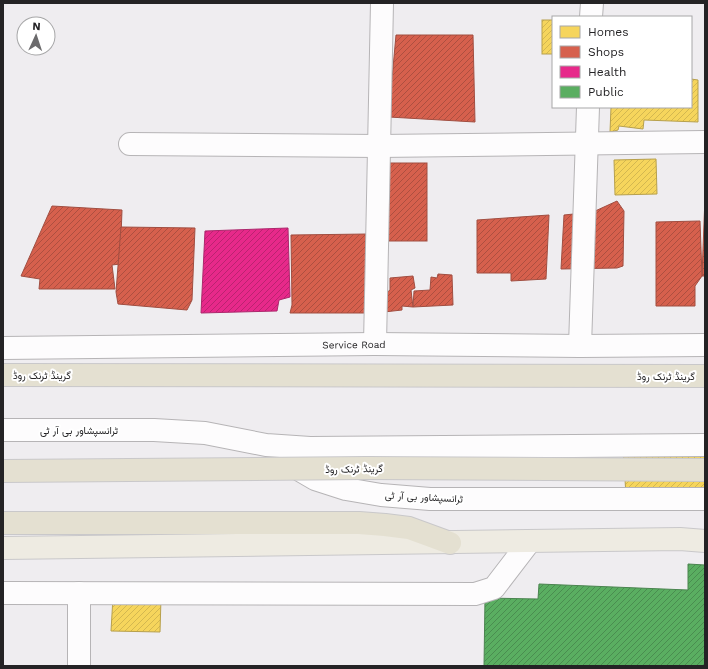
<svg xmlns="http://www.w3.org/2000/svg" width="708" height="669" font-family="'Work Sans',Vazirmatn,sans-serif">
<style>
.homes{fill:url(#homes-hatch);stroke:#b7a04c}
.shops{fill:url(#shops-hatch);stroke:#a14e41}
.health{fill:url(#health-hatch);stroke:#ac276c}
.public{fill:url(#public-hatch);stroke:#4a844f}
.lines{fill:none;stroke-linecap:round;stroke-linejoin:round}
.minor-casing{stroke:#b6b4b6;stroke-width:24}
.major-casing{stroke:#c9c8ca;stroke-width:24}
.highway-casing{stroke:#c9c8ca;stroke-width:24}
.minor{stroke:#fdfcfd;stroke-width:22}
.major{stroke:#eeebe2;stroke-width:22}
.highway{stroke:#e4e0d1;stroke-width:22}
.highway-bridge-casing{stroke:#c9c8ca;stroke-width:24;stroke-linecap:butt}
.highway-bridge{stroke:#e4e0d1;stroke-width:22}
.labels{text-anchor:middle;dominant-baseline:central;stroke-width:4;stroke-linejoin:round;paint-order:stroke}
.street-label{font-size:10px;fill:#242325;stroke:#fff}
</style>
<defs>
<pattern id="homes-hatch" width="6" height="6" patternUnits="userSpaceOnUse"><rect width="6" height="6" fill="#f6d55c"/><path d="M-1 1l2-2M0 6l6-6M5 7l2-2" fill="none" stroke="#d3b750"/></pattern>
<pattern id="shops-hatch" width="6" height="6" patternUnits="userSpaceOnUse"><rect width="6" height="6" fill="#d6604d"/><path d="M-1 1l2-2M0 6l6-6M5 7l2-2" fill="none" stroke="#ad4f40"/></pattern>
<pattern id="health-hatch" width="6" height="6" patternUnits="userSpaceOnUse"><rect width="6" height="6" fill="#e7298a"/><path d="M-1 1l2-2M0 6l6-6M5 7l2-2" fill="none" stroke="#bb2371"/></pattern>
<pattern id="public-hatch" width="6" height="6" patternUnits="userSpaceOnUse"><rect width="6" height="6" fill="#5aae61"/><path d="M-1 1l2-2M0 6l6-6M5 7l2-2" fill="none" stroke="#4a8d50"/></pattern>
</defs>
<rect width="100%" height="100%" fill="#efedf0"/>
<g class="homes">
<rect x="542" y="20" width="11" height="34"/>
<polygon points="691,79 698,80 698,122 644,120 643,129 619,126 618,130 610,132 611,107 691,107"/>
<polygon points="656,159 657,194 615,195 614,160"/>
<polygon points="623,446 705,446 705,496 626,496"/>
<polygon points="113,597 161,598 160,632 111,631"/>
</g>
<g class="shops">
<polygon points="396,35 473,35 475,122 389,117 386,81 392,79"/>
<rect x="385" y="163" width="42" height="78"/>
<polygon points="705,197 705,276 702,276"/>
<polygon points="617,201 624,211 623,266 617,268 561,269 564,215 593,212"/>
<polygon points="52,206 122,210 120,264 112,265 115,289 39,289 40,279 21,276"/>
<polygon points="549,215 546,279 511,281 511,273 477,273 477,220"/>
<polygon points="700,221 702,276 695,286 695,306 656,306 656,222"/>
<polygon points="121,227 195,228 192,300 187,310 118,304 116,292"/>
<polygon points="368,234 370,313 290,313 292,305 291,235"/>
<polygon points="438,274 452,275 453,305 413,307 414,291 430,290 431,277 437,278"/>
<polygon points="413,276 415,288 411,290 413,307 402,306 402,310 384,312 385,294 390,290 390,278"/>
</g>
<polygon class="health" points="288,228 290,297 279,300 277,311 201,313 205,231"/>
<polygon class="public" points="688,564 705,565 705,666 484,666 485,598 538,599 539,584 688,590"/>
<g class="lines">
<g class="minor-casing">
<g id="minor">
<polyline points="591,17 592,3"/>
<polyline points="130,144 379,146 705,142"/>
<polyline points="375,344 382,3"/>
<polyline points="580,346 588,107"/>
<path id="s1" d="M 3,348 L 375,344 L 580,346 L 705,345"/>
<polyline points="3,430 154,430 205,433 266,445 310,448 705,445"/>
<polyline points="291,465 315,479 346,489 381,495 430,499 705,499"/>
<polyline points="3,593 475,594 494,588 530,541"/>
<polyline points="79,593 79,666"/>
</g>
</g>
<g class="major-casing">
<polyline id="major" points="3,548 680,539 705,541"/>
</g>
<g class="highway-casing">
<g id="highway">
<polyline points="3,375 705,376"/>
<polyline points="3,523 359,523 385,525 409,528 450,543"/>
</g>
</g>
<use href="#minor" class="minor"/>
<use href="#major" class="major"/>
<use href="#highway" class="highway"/>
<g class="highway-bridge-casing">
<polyline id="highway-bridge" points="3,471 367,468 705,470"/>
</g>
<use href="#highway-bridge" class="highway-bridge"/>
</g>
<g class="labels">
<g class="street-label">
<text stroke="none"><textPath href="#s1" startOffset="351">Service Road</textPath></text>
<text x="42" y="375">گرینڈ ٹرنک روڈ</text>
<text x="666" y="376">گرینڈ ٹرنک روڈ</text>
<text x="79" y="430">ٹرانسپشاور بی آر ٹی</text>
<text transform="translate(354 469) rotate(-1)">گرینڈ ٹرنک روڈ</text>
<text transform="translate(424 497) rotate(3)">ٹرانسپشاور بی آر ٹی</text>
</g>
</g>
<rect width="708" height="669" fill="none" stroke="#242325" stroke-width="8"/>
<rect x="552" y="16" width="140" height="92" fill="#ffffff" stroke="#a7a7a8"/>
<rect x="560" y="26" width="20" height="12" fill="#f6d55c" stroke="#a7a7a8"/>
<text x="588" y="36" font-size="12" fill="#242325">Homes</text>
<rect x="560" y="46" width="20" height="12" fill="#d6604d" stroke="#a7a7a8"/>
<text x="588" y="56" font-size="12" fill="#242325">Shops</text>
<rect x="560" y="66" width="20" height="12" fill="#e7298a" stroke="#a7a7a8"/>
<text x="588" y="76" font-size="12" fill="#242325">Health</text>
<rect x="560" y="86" width="20" height="12" fill="#5aae61" stroke="#a7a7a8"/>
<text x="588" y="96" font-size="12" fill="#242325">Public</text>
<g transform="translate(36 36) rotate(3)"><circle r="19" fill="#ffffff" stroke="#a7a7a8"/>
<path d="M0-3L7 15L0 10L-7 15Z" fill="#6b6a6c"/>
<text y="-6" font-size="11" font-weight="bold" text-anchor="middle" fill="#242325">N</text>
</g>
</svg>
